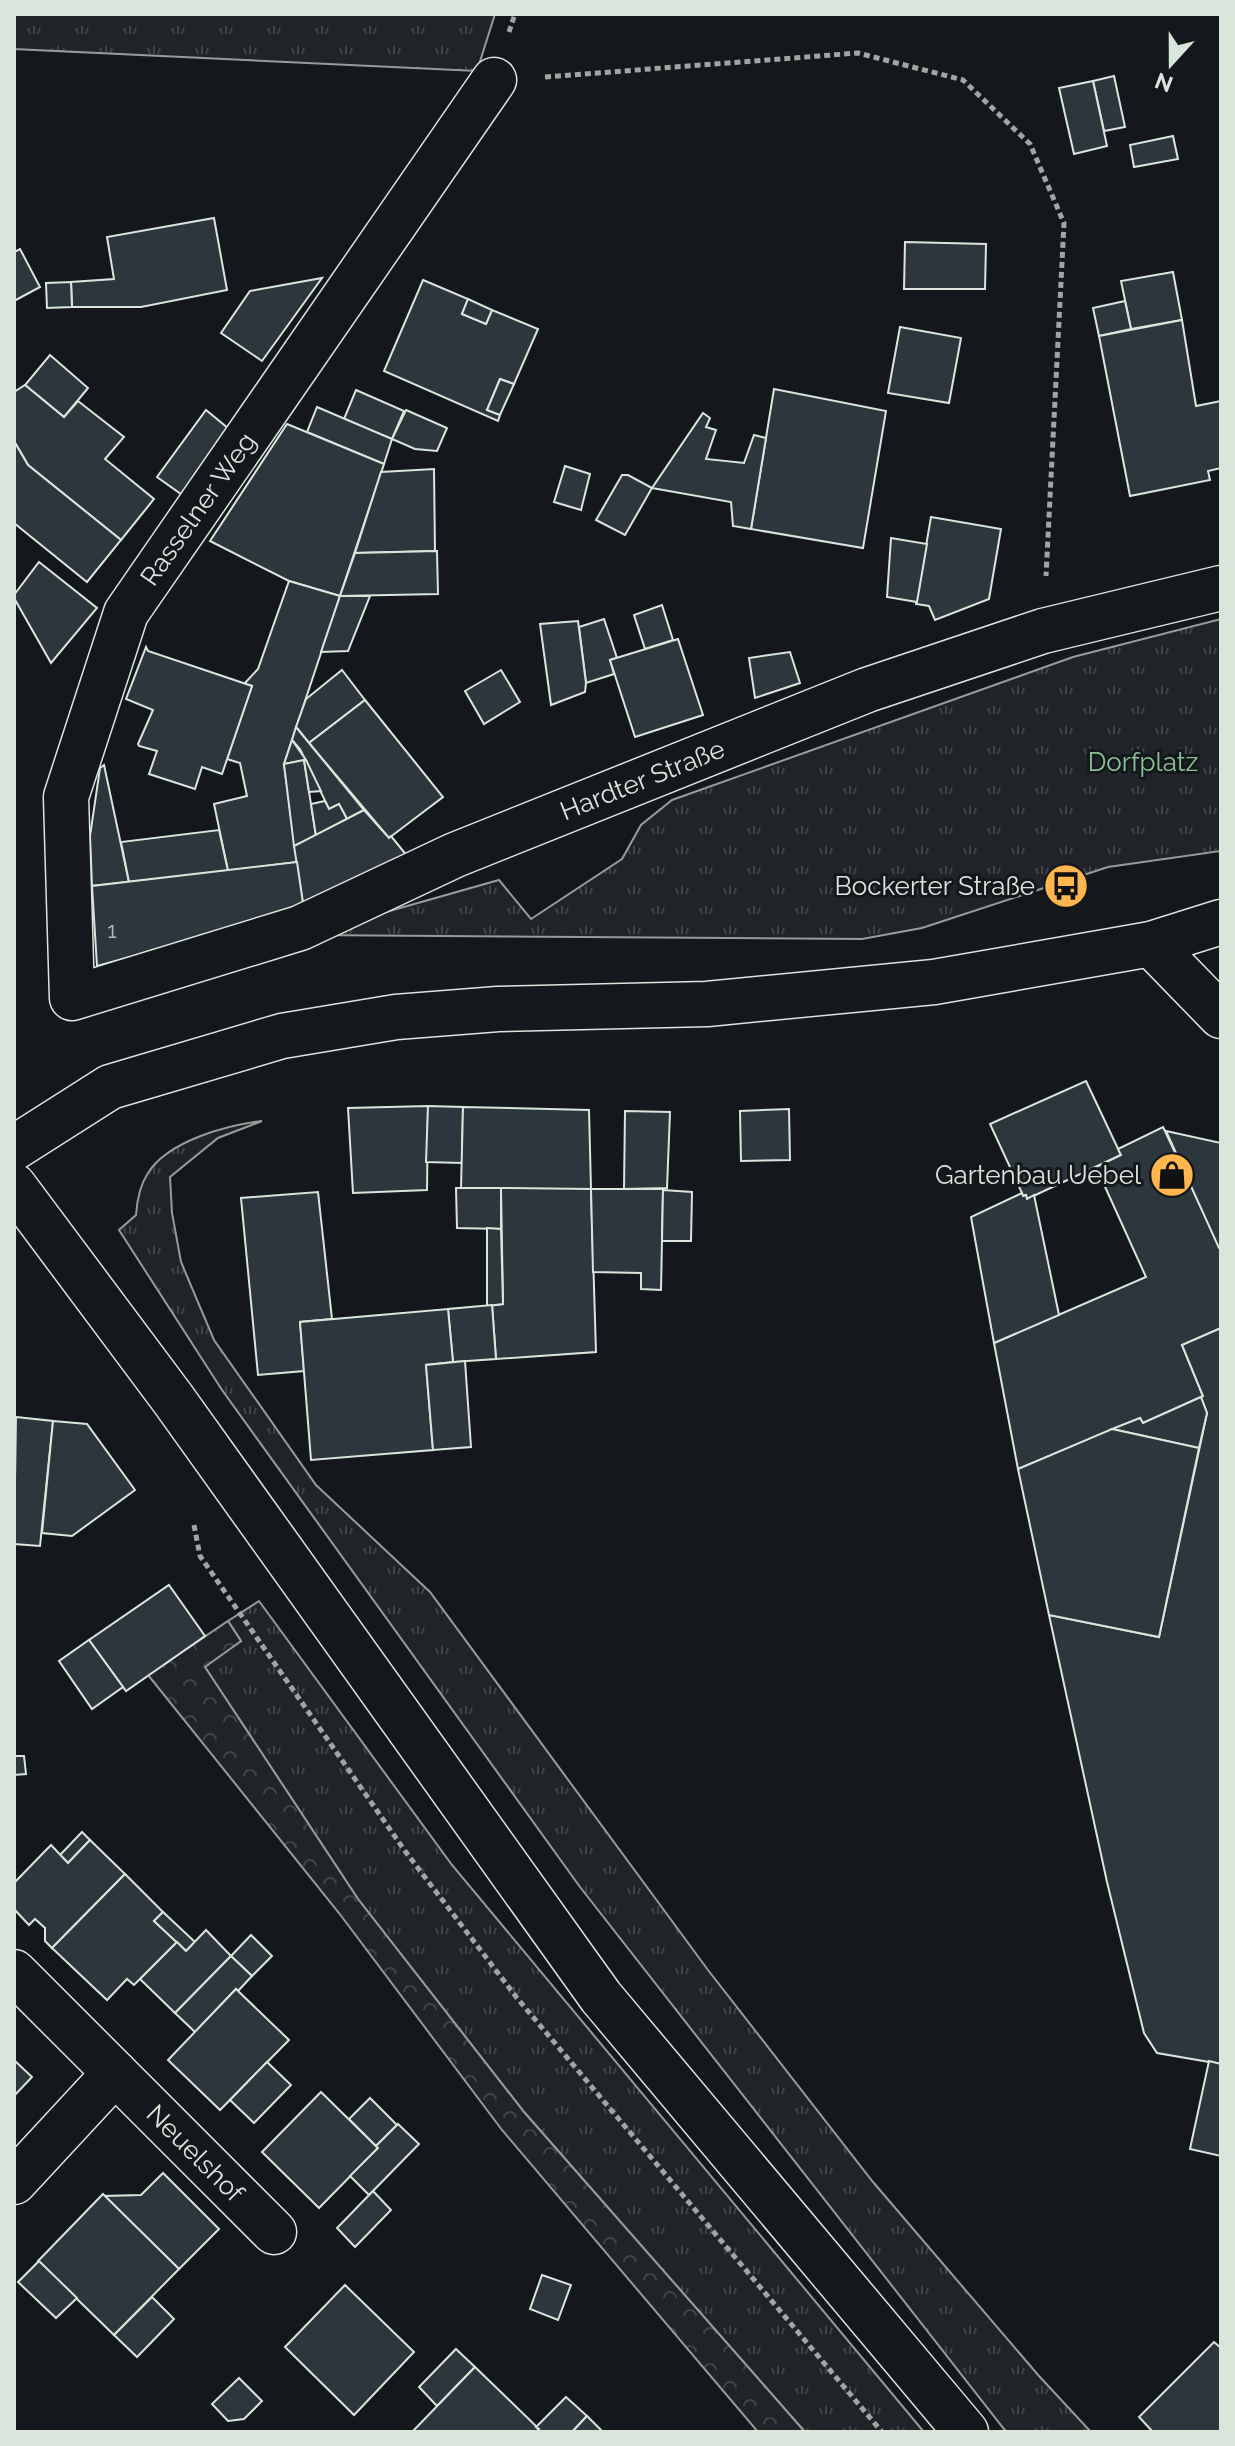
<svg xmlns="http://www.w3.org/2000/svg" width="1235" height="2446" font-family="Raleway,sans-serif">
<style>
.grass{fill:url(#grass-tufts);stroke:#939e99;stroke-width:2}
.forest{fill:url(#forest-crowns);stroke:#939e99;stroke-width:2}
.building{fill:#2c363c;stroke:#d8e6dc;stroke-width:2}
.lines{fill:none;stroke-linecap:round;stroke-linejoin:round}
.minor-casing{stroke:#d8e6dc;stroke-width:47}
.major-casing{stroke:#d8e6dc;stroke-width:47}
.path{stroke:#9da8a2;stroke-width:5;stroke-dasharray:6 4;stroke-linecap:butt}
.minor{stroke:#14181c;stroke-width:44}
.major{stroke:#14181c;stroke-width:44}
.labels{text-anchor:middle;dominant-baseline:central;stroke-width:6;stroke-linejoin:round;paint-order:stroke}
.number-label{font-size:22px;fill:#adbab4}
.street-label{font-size:26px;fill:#d8e6dc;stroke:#14181c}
.park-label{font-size:26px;fill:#8ac095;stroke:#14181c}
.poi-label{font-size:26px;fill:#d8e6dc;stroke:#14181c;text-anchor:end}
</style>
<defs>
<pattern id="grass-tufts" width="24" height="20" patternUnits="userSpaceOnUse" patternTransform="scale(2)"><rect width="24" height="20" fill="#202428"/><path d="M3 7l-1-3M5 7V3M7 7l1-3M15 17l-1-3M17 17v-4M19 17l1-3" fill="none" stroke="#404447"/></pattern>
<pattern id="forest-crowns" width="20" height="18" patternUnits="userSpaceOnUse" patternTransform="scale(2)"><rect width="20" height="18" fill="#202428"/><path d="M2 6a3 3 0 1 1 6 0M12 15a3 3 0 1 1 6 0" fill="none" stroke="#404447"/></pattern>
</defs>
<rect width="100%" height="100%" fill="#14181c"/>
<g class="grass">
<polygon points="14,14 495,14 477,71 14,49"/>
<polygon points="1221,619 1221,851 1108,867 922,928 862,939 305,935 499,880 531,919 622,859 641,825 672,800 1073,657"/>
<path d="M 262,1121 L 218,1138 L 170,1177 L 172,1213 L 181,1262 L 214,1340 L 316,1485 L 430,1592 L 708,1970 L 873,2182 L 1039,2376 L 1091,2432 L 1007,2432 L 1004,2429 L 580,1887 L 222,1390 L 119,1230 L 136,1215 C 137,1200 140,1185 148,1173 C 168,1141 227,1125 262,1121 Z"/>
<polygon points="259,1601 452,1865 924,2432 805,2432 524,2112 358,1899 204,1666 241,1641 228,1621"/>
</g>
<polygon class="forest" points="228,1621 241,1641 205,1667 358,1899 524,2112 805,2432 758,2432 502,2130 339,1913 148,1675"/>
<g class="building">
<polygon points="1114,76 1125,127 1104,131 1093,81"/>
<polygon points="1093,81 1107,146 1074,154 1059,88"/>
<polygon points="1173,136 1178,159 1134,167 1130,145"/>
<polygon points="214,218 227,290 141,307 72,307 71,282 114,279 107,237"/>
<polygon points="905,242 986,244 985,289 904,289"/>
<polygon points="20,249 40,287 14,301 14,252"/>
<polygon points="1173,272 1182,320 1131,329 1121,281"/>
<polygon points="322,278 262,361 221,333 250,291"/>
<polygon points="423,280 468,299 462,314 486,324 492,310 538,329 514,384 500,379 487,410 500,415 498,421 384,371"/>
<polygon points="71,282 72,307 47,308 46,283"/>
<polygon points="468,299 492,310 486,324 462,314"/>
<polygon points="1125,301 1131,329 1099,336 1093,308"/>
<polygon points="1182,320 1196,406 1221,401 1221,468 1208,471 1210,480 1130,496 1099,336"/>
<polygon points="900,327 961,338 949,403 888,393"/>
<polygon points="50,355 88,388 64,417 25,385"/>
<polygon points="500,379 514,384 500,415 487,410"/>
<polygon points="25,385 64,417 78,401 124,437 105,459 154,499 121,540 28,465 14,441 14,392"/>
<polygon points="774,389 886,411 863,548 751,529"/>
<polygon points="356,390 404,411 392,439 344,419"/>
<polygon points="317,407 392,439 384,464 307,432"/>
<polygon points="206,410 229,429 181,494 157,477"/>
<polygon points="406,410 447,428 437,451 415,449 392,439"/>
<polygon points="703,413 710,418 706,427 716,430 706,459 744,463 754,435 766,438 751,529 733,526 731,502 652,488"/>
<polygon points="287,424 384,464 340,596 289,581 210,541"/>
<polygon points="14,441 28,465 121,540 87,582 14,523"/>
<polygon points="565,466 590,474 581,510 554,502"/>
<polygon points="434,469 435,551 355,553 381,472"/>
<polygon points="622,475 628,475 652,488 625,535 596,520"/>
<polygon points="931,517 1001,529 989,599 935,620 929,606 916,604"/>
<polygon points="891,538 927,544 917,602 887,597"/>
<polygon points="437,551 438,594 340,596 355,553"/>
<polygon points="39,562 97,608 51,663 14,598 14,595"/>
<polygon points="289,581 340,596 284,764 297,862 228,871 214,804 247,796 240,763 227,759 252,686 244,684 258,669"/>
<polygon points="340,596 370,596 348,651 321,652"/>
<polygon points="662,605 673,640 645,649 634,615"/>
<polygon points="604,619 617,658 610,660 614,674 586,683 579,627"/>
<polygon points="578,621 586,683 585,692 551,705 540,624"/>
<polygon points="678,639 703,715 635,737 610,660"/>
<polygon points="146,647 148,651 252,686 222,774 202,767 195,789 149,774 157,751 139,746 138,744 153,710 126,699"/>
<polygon points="790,652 800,683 755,698 749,658"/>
<polygon points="342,670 365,700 309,743 296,727 306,699"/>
<polygon points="501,670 520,702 484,724 465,691"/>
<polygon points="365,700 443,797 389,838 309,743"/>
<polygon points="296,727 309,743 364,810 347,819 339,804 329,809 300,749 292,740"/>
<polygon points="292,740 306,760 284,764"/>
<polygon points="304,760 316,836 294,846 284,764"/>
<polygon points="304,760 306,760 321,791 309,792"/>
<polygon points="104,765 129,882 92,886 90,836 100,768"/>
<polygon points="325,801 329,809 339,804 347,819 316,836 311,804"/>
<polygon points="364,810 389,838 391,836 408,857 304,910 294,846"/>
<polygon points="219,830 228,871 129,882 121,842"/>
<polygon points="297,862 304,910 97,966 92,886"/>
<polygon points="1086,1081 1121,1155 1027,1199 1026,1195 1023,1196 1022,1193 990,1124"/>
<polygon points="428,1106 427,1190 353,1193 348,1108"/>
<polygon points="428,1106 463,1107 462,1163 426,1162"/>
<polygon points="463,1107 589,1110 591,1189 461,1189"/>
<polygon points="789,1109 790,1160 741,1161 740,1111"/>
<polygon points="625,1111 670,1112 667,1188 624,1189"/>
<polygon points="1163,1127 1221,1249 1221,1328 1182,1345 1203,1396 1143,1423 1140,1418 1018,1469 994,1343 1146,1277 1096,1167 1121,1155 1118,1149"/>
<polygon points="1166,1131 1221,1143 1221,1249 1219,1248"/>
<polygon points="456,1188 501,1188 501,1229 457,1228"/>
<polygon points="501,1188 591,1189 596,1352 496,1359 492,1305 503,1304"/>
<polygon points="591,1189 663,1189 661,1290 641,1289 641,1273 593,1272"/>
<polygon points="663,1190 692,1192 691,1241 662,1241"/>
<polygon points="318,1192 332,1319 300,1322 304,1371 258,1375 241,1198"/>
<polygon points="1022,1193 1023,1196 1026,1195 1027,1199 1034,1195 1059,1315 994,1343 971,1217"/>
<polygon points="487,1228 501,1229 503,1304 487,1306"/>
<polygon points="492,1305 496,1359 453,1362 448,1309"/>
<polygon points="448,1309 453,1362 426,1365 433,1450 311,1460 300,1322"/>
<polygon points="1221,1328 1221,2064 1157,2053 1144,2033 1107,1882 1049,1615 1159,1637 1207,1413 1201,1397 1203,1396 1182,1345"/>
<polygon points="465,1361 471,1447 433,1450 426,1365"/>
<polygon points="1201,1397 1207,1413 1199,1448 1112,1429 1140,1418 1143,1423"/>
<polygon points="16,1417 53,1421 40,1546 14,1544"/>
<polygon points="53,1421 87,1424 135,1490 72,1536 42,1533"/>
<polygon points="1112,1429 1199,1448 1159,1637 1049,1615 1018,1469"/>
<polygon points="169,1585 205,1636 126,1691 89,1640"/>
<polygon points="89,1640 123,1687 92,1709 59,1661"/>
<polygon points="14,1756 24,1756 26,1774 14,1775"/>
<polygon points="82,1832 90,1840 68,1863 60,1855"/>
<polygon points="90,1840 125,1874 52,1948 45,1941 45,1928 35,1919 29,1925 14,1909 14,1883 51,1845 68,1863"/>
<polygon points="125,1874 163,1912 154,1921 177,1942 134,1985 127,1979 107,2000 52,1948"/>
<polygon points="163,1912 195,1942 186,1951 154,1921"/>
<polygon points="206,1930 231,1956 175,2013 140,1979 177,1942 186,1951"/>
<polygon points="251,1935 272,1956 252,1976 231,1956"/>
<polygon points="231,1956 252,1976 238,1991 236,1989 195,2032 175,2013"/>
<polygon points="236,1989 289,2040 220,2110 168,2060"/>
<polygon points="14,2060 32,2077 14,2096"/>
<polygon points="1209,2061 1221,2064 1221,2156 1190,2149"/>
<polygon points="267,2062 291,2085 254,2123 230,2100"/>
<polygon points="321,2092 378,2148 319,2208 262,2152"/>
<polygon points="370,2098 397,2125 376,2146 349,2119"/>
<polygon points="398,2124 419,2144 369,2195 350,2176 378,2148 376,2146"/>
<polygon points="163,2173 219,2229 179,2269 104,2196 141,2195"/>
<polygon points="373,2191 391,2210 355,2247 337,2228"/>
<polygon points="103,2194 179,2269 114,2335 38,2261"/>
<polygon points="39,2261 77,2298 56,2318 18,2282"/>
<polygon points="542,2275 571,2285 558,2320 530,2309"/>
<polygon points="345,2285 414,2352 354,2415 285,2347"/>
<polygon points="152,2297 174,2319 137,2357 114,2335"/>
<polygon points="1214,2342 1221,2348 1221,2432 1153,2432 1139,2417"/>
<polygon points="456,2349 475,2367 437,2406 419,2387"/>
<polygon points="475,2367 539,2429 536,2432 412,2432"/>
<polygon points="239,2378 262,2401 244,2419 228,2421 212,2404"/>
<polygon points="566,2397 587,2416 572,2432 536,2432 539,2429 536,2427"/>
<polygon points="587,2416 603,2432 572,2432"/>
</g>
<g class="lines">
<g class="minor-casing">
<g id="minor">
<path id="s1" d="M 494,80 L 126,613 L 66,797 L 72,998 L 300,928 L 455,855 L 867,690 L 1043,631 L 1221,588"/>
<polyline points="1151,944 1221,1016"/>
<polyline points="14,1186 173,1399 601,1997 966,2432"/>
<polyline points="14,1972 115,2073"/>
<path id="s2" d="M 14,2182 L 115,2073 L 274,2232"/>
</g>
</g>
<g class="major-casing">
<polyline id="major" points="14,1148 110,1087 282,1036 396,1017 498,1009 707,1004 934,982 1151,944 1221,922"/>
</g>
<g class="path">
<polyline points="509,32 515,14"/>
<polyline points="545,77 858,53 963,80 1030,144 1064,223 1046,576"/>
<polyline points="194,1525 200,1556 405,1851 517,1998 882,2432"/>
</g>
<use href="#minor" class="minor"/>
<use href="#major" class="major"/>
</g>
<defs>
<g id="bus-disc" transform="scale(2.3)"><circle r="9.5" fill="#ffb74d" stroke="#14181c"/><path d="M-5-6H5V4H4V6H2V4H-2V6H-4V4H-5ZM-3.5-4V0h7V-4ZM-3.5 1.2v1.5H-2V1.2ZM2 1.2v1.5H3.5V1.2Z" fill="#111"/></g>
<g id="shop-disc" transform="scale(2.3)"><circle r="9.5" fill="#ffb74d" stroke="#14181c"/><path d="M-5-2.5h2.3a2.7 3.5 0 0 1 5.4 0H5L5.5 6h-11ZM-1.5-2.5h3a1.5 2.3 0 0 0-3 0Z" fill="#111"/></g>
</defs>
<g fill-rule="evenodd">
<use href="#bus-disc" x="1066" y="886"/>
<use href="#shop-disc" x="1172" y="1175"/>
</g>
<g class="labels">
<g class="number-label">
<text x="112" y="930">1</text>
</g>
<g class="street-label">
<text transform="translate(198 509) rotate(-55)">Rasselner Weg</text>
<text stroke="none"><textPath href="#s1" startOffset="1654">Hardter Straße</textPath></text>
<text stroke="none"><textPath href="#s2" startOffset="262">Neuelshof</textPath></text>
</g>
<g class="park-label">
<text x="1143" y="762">Dorfplatz</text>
</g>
<g class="poi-label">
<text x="1035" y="886">Bockerter Straße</text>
<text x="1141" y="1175">Gartenbau Uebel</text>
</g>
</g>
<rect width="1235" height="2446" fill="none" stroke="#d8e6dc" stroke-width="32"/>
<g transform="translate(1171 64) rotate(201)" stroke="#14181c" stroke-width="6" paint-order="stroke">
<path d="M0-6L14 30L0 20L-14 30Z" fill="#d8e6dc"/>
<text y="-12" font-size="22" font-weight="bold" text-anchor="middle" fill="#d8e6dc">N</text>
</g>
</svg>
